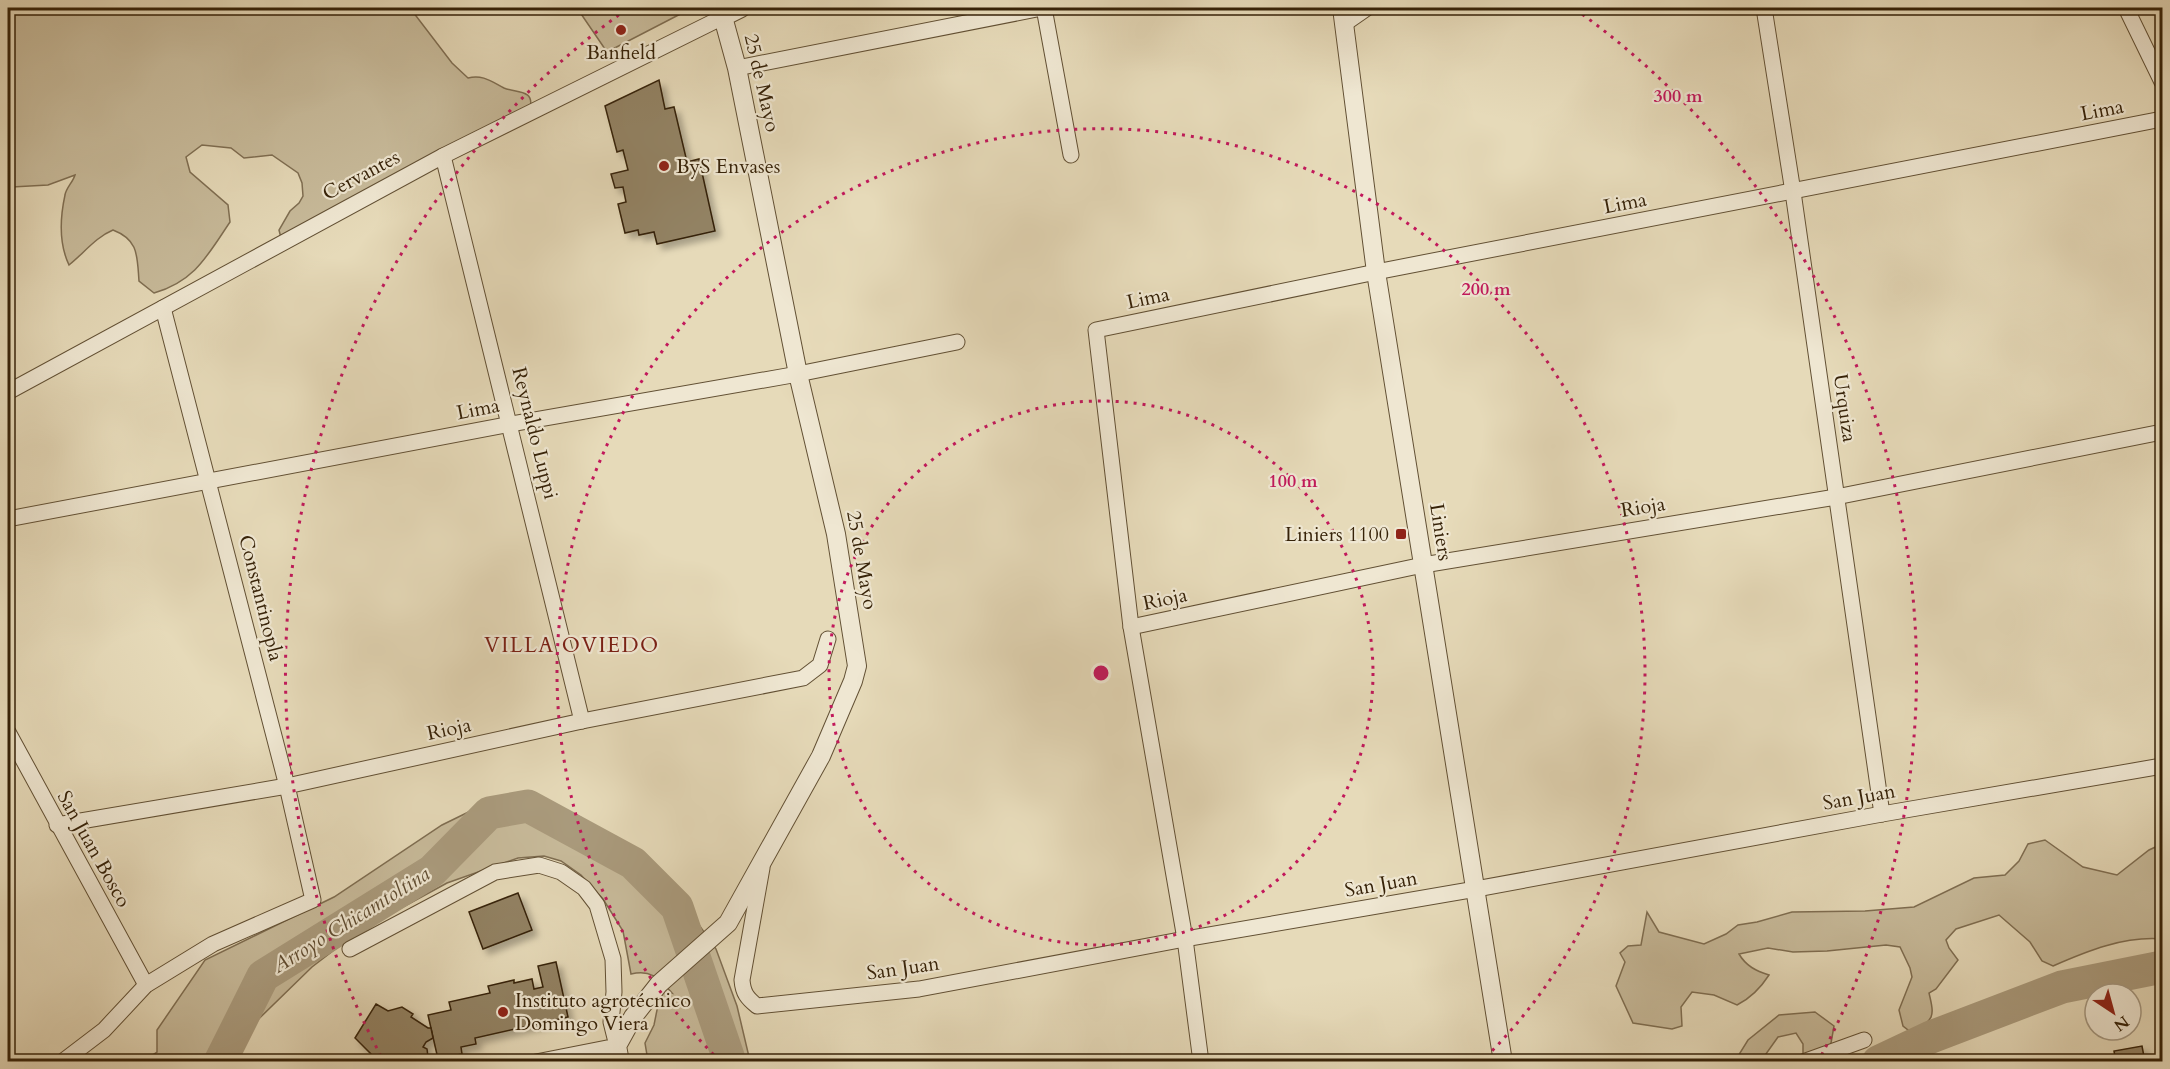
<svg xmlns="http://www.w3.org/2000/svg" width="2170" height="1069" font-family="Cardo,serif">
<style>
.green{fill:#c8bb9b;stroke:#7f6e52;stroke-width:1.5}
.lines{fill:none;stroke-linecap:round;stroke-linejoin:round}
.river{stroke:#aa9b7d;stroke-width:33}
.building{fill:#928264;stroke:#362208;stroke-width:1.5;filter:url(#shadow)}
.minor-casing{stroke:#625034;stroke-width:17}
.tertiary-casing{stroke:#625034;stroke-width:20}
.minor{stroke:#efe7d2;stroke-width:15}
.tertiary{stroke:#efe7d2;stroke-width:18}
.ring{fill:none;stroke:#c2185b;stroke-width:3;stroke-dasharray:3 6}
.poi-dot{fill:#8f2418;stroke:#efe7d2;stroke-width:2}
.labels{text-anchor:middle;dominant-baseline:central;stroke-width:4.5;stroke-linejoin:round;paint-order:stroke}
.poi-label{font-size:20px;fill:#362208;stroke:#efe7d2;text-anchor:start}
.street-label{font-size:20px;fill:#362208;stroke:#efe7d2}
.neighbourhood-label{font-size:21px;letter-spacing:1.5px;fill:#7a1f14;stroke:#efe7d2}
.water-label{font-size:21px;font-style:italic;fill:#5f4c31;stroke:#efe7d2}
.centre{fill:#c2185b;stroke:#efe7d2;stroke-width:3}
.ring-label{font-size:18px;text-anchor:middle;font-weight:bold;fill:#c2185b;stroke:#efe7d2;stroke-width:4.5;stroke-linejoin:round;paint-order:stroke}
</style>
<defs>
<filter id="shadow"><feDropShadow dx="5.5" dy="5.5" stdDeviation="3" flood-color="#0004"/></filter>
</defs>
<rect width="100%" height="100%" fill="#e6dab9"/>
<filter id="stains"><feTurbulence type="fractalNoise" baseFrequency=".00333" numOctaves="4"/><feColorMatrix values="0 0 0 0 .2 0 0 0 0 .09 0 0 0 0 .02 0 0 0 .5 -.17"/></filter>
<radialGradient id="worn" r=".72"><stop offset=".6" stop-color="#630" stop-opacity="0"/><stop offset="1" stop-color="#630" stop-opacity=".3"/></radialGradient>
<g class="green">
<path d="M 8,8 L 410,8 L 452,63 L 468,78 C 483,74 492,82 504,88 C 515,93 535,89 530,108 L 281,238 L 279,230 L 290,211 L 299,203 L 303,196 L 302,183 L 298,173 L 272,155 L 244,158 L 231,148 L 202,145 L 186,157 L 190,172 L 228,205 L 230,222 C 207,256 195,281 154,293 L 139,281 C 137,256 139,240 113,230 C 96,237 84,253 69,265 C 59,244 60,218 65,195 C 66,188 73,182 75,175 L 48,185 L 12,187 L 8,183 Z"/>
<polygon points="577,8 692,8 607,52"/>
<path d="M 497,798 L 543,800 L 580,817 L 644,861 L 697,922 L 716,949 L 737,1006 L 750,1061 L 648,1061 L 645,1043 L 654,1025 L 661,990 L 672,993 C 659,979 652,969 631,974 L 623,931 L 603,899 L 581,875 L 561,861 L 544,856 L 518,858 L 447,883 L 359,931 L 312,967 L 234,1043 L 227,1061 L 142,1062 L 157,1052 L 157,1030 L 205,960 L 334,897 L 442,825 Z"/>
<path d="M 2045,840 L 2083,867 L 2117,875 L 2149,850 L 2162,844 L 2162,939 C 2124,936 2087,951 2053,966 L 2042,961 L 2030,942 L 1999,915 L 1956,929 L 1946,940 L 1949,948 L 1958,960 L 1936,989 L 1929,993 C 1935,1018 1934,1019 1912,1033 L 1903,1026 L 1899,1010 L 1912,977 L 1910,968 L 1900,947 L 1886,945 L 1827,951 L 1793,952 L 1768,948 L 1739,954 C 1746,966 1756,971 1769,975 C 1760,989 1751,998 1737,1005 L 1714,995 L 1692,992 L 1681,1007 L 1682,1026 L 1672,1029 L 1633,1023 L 1616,986 L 1625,962 L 1620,953 L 1628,946 L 1641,945 L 1647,912 L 1659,932 L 1704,944 L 1726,934 L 1738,925 L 1757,922 L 1792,912 L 1865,911 L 1914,907 L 1974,878 L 2005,875 L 2019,861 L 2028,844 Z"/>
<polygon points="1815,1012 1834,1026 1831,1043 1833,1061 1803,1061 1803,1044 1796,1033 1778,1037 1761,1061 1735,1061 1748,1040 1779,1015"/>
</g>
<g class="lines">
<g class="river">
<polyline points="220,1062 263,976 432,871 489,813 528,806 633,863 677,907 730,1062"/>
<polyline points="1878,1062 1931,1037 2062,987 2162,967"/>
</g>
</g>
<g class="building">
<polygon points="659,80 665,109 674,107 687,162 699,159 715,231 657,244 654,232 639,235 638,230 625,233 618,204 626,202 623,187 615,188 611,174 628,170 623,150 617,152 605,106"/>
<polygon points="518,893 532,930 483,949 469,912"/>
<polygon points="556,962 568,1017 475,1038 476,1044 461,1047 462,1054 438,1059 428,1015 451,1010 449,1002 490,993 488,986 514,980 514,983 532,979 534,989 543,987 538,966"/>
<polygon points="376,1004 388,1011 402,1007 413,1014 411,1017 428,1028 431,1028 433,1038 426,1042 423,1047 427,1049 428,1057 407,1062 368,1062 371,1054 355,1038"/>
<polygon points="2142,1046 2145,1062 2116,1062 2114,1051"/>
<polygon points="2068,1057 2068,1062 2046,1062"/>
</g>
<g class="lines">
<g class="minor-casing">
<g id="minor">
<polyline points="1044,8 1071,155"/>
<polyline points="1764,8 1793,192 1882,814"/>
<polyline points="2126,8 2162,82"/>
<polyline points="1344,24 1367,8"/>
<polyline points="737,68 1042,8"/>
<polyline points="443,156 582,721"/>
<polyline points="8,392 443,156 723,17"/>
<polyline points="8,519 511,424 798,374 957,342"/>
<polyline points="1131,627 1423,565 1836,497 2162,432"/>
<polyline points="8,732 146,985"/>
<polyline points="57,825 287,786 582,721 803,678 820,665 828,639"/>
<path d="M 762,868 L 742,980 C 743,993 747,998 757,1006 L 919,989 L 1185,939 L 1476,889 L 1882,814 L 2162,766"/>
<polyline points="350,949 495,872 539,865 561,872 584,888 597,905 613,959 614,992 611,1022 617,1046 536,1062"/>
<polyline points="62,1062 104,1030 146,985 213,944 313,900 287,786 163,308"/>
<polyline points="1201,1062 1185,939 1131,627 1096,330 1376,272 2162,119"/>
<polyline points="1803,1062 1864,1040"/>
</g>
</g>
<g class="tertiary-casing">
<g id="tertiary">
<polyline points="1342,8 1376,272 1503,1062"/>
<polyline points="620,1062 617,1046 633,1017 659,984 728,923 821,756 853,681 857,666 836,534 798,374 737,68 723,17 741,8"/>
</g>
</g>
<use href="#minor" class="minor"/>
<use href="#tertiary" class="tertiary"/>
</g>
<g class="ring">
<circle cx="1101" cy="673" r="272"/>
<path d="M720 1061A544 544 0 1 1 1482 1061"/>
<path d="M381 1056A816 816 0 0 1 627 9M1575 9A816 816 0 0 1 1821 1056"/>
</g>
<g class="poi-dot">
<circle cx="621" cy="30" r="6"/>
<circle cx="664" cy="166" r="6"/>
<rect x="1395" y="528" width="12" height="12" rx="3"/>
<circle cx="503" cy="1012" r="6"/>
</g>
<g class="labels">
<g class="poi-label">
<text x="621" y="52" text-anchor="middle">Banfield</text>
<text x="676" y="166">ByS Envases</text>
<text x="1389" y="534" text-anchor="end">Liniers 1100</text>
<text x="515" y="1000">Instituto agrotécnico<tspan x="515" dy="23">Domingo Viera</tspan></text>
</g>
<g class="street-label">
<text transform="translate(762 83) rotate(77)">25 de Mayo</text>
<text transform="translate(2102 110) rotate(-11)">Lima</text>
<text transform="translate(361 175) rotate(-28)">Cervantes</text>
<text transform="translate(1625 203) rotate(-11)">Lima</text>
<text transform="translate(1148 298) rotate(-12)">Lima</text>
<text transform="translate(1845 408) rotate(82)">Urquiza</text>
<text transform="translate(478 409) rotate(-11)">Lima</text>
<text transform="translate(535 433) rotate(76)">Reynaldo Luppi</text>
<text transform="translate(1643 507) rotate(-9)">Rioja</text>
<text transform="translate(1441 532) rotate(81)">Liniers</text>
<text transform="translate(862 560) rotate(80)">25 de Mayo</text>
<text transform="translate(261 598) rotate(76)">Constantinopla</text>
<text transform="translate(1165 599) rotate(-12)">Rioja</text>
<text transform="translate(449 729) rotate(-12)">Rioja</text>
<text transform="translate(1859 797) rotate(-10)">San Juan</text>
<text transform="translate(94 849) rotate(61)">San Juan Bosco</text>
<text transform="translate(1381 884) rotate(-10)">San Juan</text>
<text transform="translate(903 968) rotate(-8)">San Juan</text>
</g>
<g class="neighbourhood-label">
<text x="572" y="645">VILLA OVIEDO</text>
</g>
<g class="water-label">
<text transform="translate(351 920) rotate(-32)">Arroyo Chicamtoltina</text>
</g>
</g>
<circle cx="1101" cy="673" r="9" class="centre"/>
<g class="ring-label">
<text x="1678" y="102">300 m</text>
<text x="1486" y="295">200 m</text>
<text x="1293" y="487">100 m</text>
</g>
<rect width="2170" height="1069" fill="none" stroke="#e6dab9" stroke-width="30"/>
<rect x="9" y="9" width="2152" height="1051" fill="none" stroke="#362208" stroke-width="3"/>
<rect x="15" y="15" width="2140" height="1039" fill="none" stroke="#362208" stroke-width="1.5"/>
<g transform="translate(2113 1012) rotate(144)"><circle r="28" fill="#efe7d2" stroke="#a59881" stroke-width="1.5"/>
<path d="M0-4.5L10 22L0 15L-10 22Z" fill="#8f2418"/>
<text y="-9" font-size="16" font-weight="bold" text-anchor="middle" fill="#362208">N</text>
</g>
<rect width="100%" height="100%" filter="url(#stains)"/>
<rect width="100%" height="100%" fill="url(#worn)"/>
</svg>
